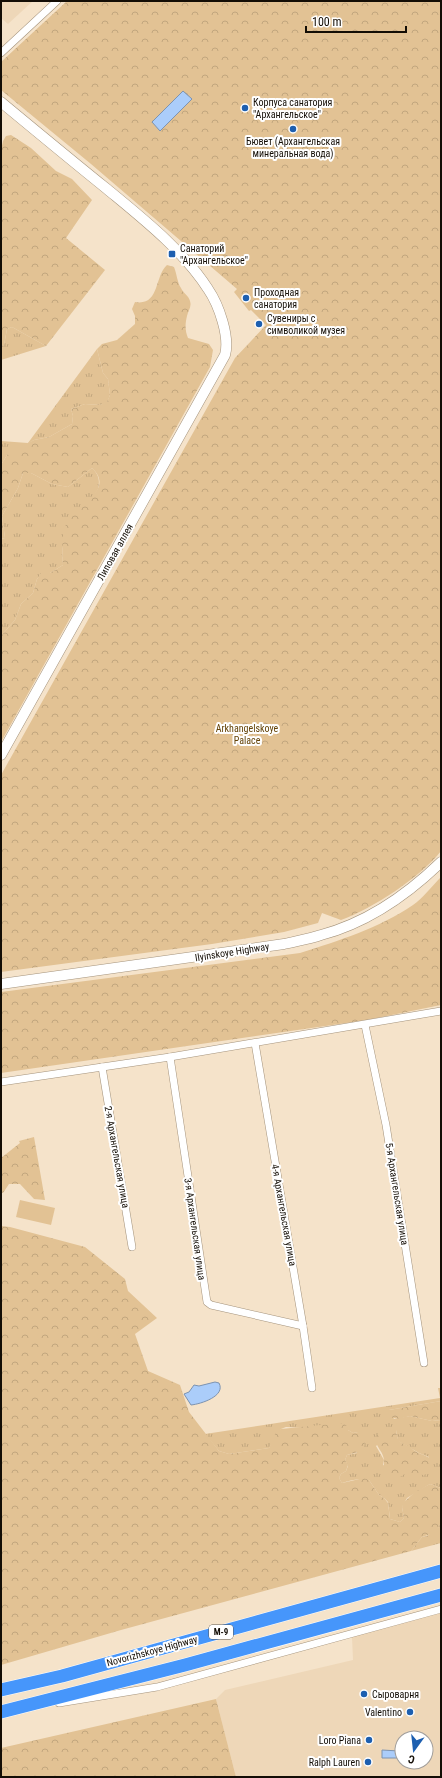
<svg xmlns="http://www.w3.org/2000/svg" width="442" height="1778" font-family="'Roboto Condensed',sans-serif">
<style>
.built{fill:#eed7b8;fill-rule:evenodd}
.grass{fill:url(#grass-tufts);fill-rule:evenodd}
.forest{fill:url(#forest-crowns)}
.pitch{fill:#e2c294}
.water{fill:#abcdfa;stroke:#7d93b0}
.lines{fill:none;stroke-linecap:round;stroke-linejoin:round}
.street-casing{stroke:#a4937c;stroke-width:8}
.secondary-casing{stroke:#a4937c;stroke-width:11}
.highway-casing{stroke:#fff;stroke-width:14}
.street{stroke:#fff;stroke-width:7}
.secondary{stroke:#fff;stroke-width:10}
.highway{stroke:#4696fb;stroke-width:13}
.poi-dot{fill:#1d5fb0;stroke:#fff;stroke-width:1.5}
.labels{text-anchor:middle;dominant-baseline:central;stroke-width:4;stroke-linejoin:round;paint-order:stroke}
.shield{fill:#fff;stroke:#5a5650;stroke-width:1}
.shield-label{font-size:9px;font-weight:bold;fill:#130d05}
.poi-label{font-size:10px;fill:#130d05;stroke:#fff;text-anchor:start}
.street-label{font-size:10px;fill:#130d05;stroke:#fff}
.park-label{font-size:10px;fill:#644308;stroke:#fff}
</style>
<defs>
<pattern id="grass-tufts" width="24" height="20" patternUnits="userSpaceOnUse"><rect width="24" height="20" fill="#e2c294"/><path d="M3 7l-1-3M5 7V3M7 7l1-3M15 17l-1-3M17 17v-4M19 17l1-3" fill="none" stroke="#c1a67e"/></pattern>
<pattern id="forest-crowns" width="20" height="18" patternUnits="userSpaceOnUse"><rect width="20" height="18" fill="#e2c294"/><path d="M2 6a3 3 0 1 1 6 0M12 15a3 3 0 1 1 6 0" fill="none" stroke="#c1a67e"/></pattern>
</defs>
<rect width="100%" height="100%" fill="#f5e3ca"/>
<g class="built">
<polygon points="1,1 33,1 8,24 1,18"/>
<path d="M 441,1613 L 441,1777 L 236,1777 L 216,1699 L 225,1690 L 353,1660 L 352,1637 ZM 402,1738 L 426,1738 L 426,1762 L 402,1762 Z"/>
</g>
<g class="grass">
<polygon points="12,327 46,346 1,360 1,346 4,345 7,329"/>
<polygon points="97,349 103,373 108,379 110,395 107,403 100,405 85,404 71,409 73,416 72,424 49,437 34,440 7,455 1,465 1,441 28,443"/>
<path d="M 92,468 C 99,475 100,480 98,489 L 62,548 L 63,565 L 50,573 L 42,573 L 37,579 L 33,593 L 21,604 L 15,620 L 1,636 L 1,539 L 5,538 L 2,516 L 18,488 L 23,473 L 31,473 L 52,484 L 68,487 Z"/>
<path d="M 438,1388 L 441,1388 L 441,1401 L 389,1410 L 394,1419 L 410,1416 L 432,1421 L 441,1420 L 441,1488 L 430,1484 L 407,1498 L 402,1507 L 404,1518 L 400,1522 L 390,1519 L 388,1502 L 384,1498 L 379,1495 L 369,1480 C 360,1478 351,1480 342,1483 L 339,1478 L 341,1474 L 346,1471 L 348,1466 L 345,1460 L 347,1455 L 357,1453 L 358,1432 L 353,1433 L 348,1430 L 286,1427 L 281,1429 L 269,1448 L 229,1454 L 219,1451 L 205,1434 L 440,1398 ZM 396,1430 L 398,1441 L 419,1453 L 429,1457 L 413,1473 L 406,1473 L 383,1465 L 384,1460 L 376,1446 Z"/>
<polygon points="441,1516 441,1543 411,1551 422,1537 427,1536 439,1527"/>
</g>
<g class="forest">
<path d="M 67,1 L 441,1 L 441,851 C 421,877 372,909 341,920 L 322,913 L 318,923 L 284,932 L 212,944 L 1,972 L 1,775 L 235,358 L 266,325 L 251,310 L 249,311 L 234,292 L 237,289 L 91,164 L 1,90 L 1,62 Z"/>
<polygon points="11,135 31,148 56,171 72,179 92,200 66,238 105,270 46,346 12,327 7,329 4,345 1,346 1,150 3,141 6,136"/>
<path d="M 167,265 L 174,267 C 177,274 177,282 181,288 C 183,293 189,296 190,301 C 192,307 188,311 187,316 C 185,324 185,331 188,338 L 209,344 L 213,350 L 210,367 L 1,742 L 1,636 L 15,620 L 21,604 L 33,593 L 37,579 L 42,572 L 50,573 L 63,565 C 62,552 61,537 66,524 C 72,505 117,492 92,468 L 68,487 L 52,484 L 31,473 L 23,473 L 18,488 L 2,516 L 5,538 L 1,539 L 1,465 L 7,455 L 13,450 L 34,440 L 49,437 L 72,424 L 73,416 L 71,409 L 85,404 L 100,405 L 107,402 L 110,395 L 108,379 L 103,373 L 97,349 L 102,344 L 117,340 L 135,324 L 135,316 L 132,309 L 135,302 C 160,306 154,277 167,265 Z"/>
<path d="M 441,877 L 441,1005 L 367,1020 L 1,1073 L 1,992 L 300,953 C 338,941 379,928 413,905 C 423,898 432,886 441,877 Z"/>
<polygon points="34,1137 45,1200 34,1199 20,1184 9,1184 3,1193 1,1192 1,1158 20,1143 19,1141"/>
<path d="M 1,1226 L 10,1227 L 85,1247 L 125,1279 L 128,1291 L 157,1318 L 135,1334 L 148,1371 L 180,1385 L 189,1412 L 219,1451 L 229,1454 L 269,1448 L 276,1432 L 281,1429 L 340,1423 L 346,1425 L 348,1430 L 353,1433 L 358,1432 C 366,1437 366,1444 362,1451 L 347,1455 L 345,1460 L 348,1465 L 346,1471 L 341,1474 L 339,1478 L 342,1483 L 364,1478 L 369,1480 L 379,1495 L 384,1498 L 388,1503 L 390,1519 L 400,1522 L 404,1518 L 402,1507 L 403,1503 L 415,1492 L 430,1484 L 441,1488 L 440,1509 L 441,1521 L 437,1532 L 422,1537 L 411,1551 L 121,1630 L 1,1665 Z"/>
<polygon points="441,1401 441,1420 432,1421 410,1416 399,1419 383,1416 389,1410"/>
<path d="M 391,1428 L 396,1430 C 398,1442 398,1441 408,1446 C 412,1448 415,1452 419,1453 C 425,1456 428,1456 432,1461 L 429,1472 L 424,1475 L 406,1473 L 397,1479 L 387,1476 C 383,1469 384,1467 384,1460 C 383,1448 369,1445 381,1429 Z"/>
<polygon points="216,1699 236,1777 1,1777 1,1748"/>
</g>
<polygon class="pitch" points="20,1200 55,1208 51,1225 16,1217"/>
<g class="water">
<polygon points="183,91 192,99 160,131 152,122"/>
<path d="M 215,1382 L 219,1383 C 226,1396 201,1404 191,1405 L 184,1394 L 189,1392 L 194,1385 L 199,1386 Z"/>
<polygon points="382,1750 399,1751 399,1758 382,1758"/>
</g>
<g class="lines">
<g class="street-casing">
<g id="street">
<polyline points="1,53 57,1"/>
<polyline points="365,1025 386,1125 424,1363"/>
<polyline points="255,1043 303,1326 312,1388"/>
<polyline points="170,1057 207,1302 211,1305 303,1326"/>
<polyline points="102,1067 132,1247"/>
<polyline points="1,1082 170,1057 441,1011"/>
<polyline points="59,1703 157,1687 441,1609"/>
</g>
</g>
<g class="secondary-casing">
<g id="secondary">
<path d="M 1,102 C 36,131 71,160 107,189 C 142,218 183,250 208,289 C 219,305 230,337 225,355 L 1,755"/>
<path d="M 1,984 L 284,944 C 296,941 309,939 321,935 C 366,923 408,894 441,862"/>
</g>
</g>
<g class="highway-casing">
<g id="highway">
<polyline points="1,1690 62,1676 441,1571"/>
<polyline points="1,1712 185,1665 441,1595"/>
</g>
</g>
<use href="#street" class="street"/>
<use href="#secondary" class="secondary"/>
<use href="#highway" class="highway"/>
</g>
<g class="poi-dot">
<circle cx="245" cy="108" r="4"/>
<circle cx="293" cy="129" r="4"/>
<rect x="168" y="250" width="8" height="8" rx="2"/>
<circle cx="246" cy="298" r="4"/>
<circle cx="259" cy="324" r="4"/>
<circle cx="364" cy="1694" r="4"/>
<circle cx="410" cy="1712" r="4"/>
<circle cx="369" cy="1740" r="4"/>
<circle cx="368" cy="1762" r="4"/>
</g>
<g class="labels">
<rect class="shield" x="209" y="1625" width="24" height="14" rx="3"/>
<g class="shield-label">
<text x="221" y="1632">М-9</text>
</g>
<g class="poi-label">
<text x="253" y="102">Корпуса санатория<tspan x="253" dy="12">"Архангельское"</tspan></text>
<text x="293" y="141" text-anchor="middle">Бювет (Архангельская<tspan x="293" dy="12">минеральная вода)</tspan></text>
<text x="180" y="248">Санаторий<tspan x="180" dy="12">"Архангельское"</tspan></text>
<text x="254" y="292">Проходная<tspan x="254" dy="12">санатория</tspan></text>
<text x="267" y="318">Сувениры с<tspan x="267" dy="12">символикой музея</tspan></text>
<text x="372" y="1694">Сыроварня</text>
<text x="402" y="1712" text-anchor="end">Valentino</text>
<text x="361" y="1740" text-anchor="end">Loro Piana</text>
<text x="360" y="1762" text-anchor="end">Ralph Lauren</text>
</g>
<g class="street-label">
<text transform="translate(115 552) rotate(-61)">Липовая аллея</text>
<text transform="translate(232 952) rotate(-9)">Ilyinskoye Highway</text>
<text transform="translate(117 1157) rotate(80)">2-я Архангельская улица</text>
<text transform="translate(397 1194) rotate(81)">5-я Архангельская улица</text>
<text transform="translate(284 1215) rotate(80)">4-я Архангельская улица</text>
<text transform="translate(195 1229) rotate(82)">3-я Архангельская улица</text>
<text transform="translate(152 1651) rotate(-15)">Novorizhskoye Highway</text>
</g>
<g class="park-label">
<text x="247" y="728">Arkhangelskoye<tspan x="247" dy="12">Palace</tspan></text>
</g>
</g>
<rect width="442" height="1778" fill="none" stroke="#130d05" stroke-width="4"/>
<g transform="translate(414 1750) rotate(195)"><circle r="19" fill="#ffffff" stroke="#a19e9b"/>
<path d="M0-3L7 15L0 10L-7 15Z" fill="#1d5fb0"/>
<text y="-6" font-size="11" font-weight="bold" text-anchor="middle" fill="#130d05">С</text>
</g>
<path d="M306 26v6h100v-6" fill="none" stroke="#130d05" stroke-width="2"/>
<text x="312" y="26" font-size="12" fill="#130d05" stroke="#ffffff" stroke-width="3" paint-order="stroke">100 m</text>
</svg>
